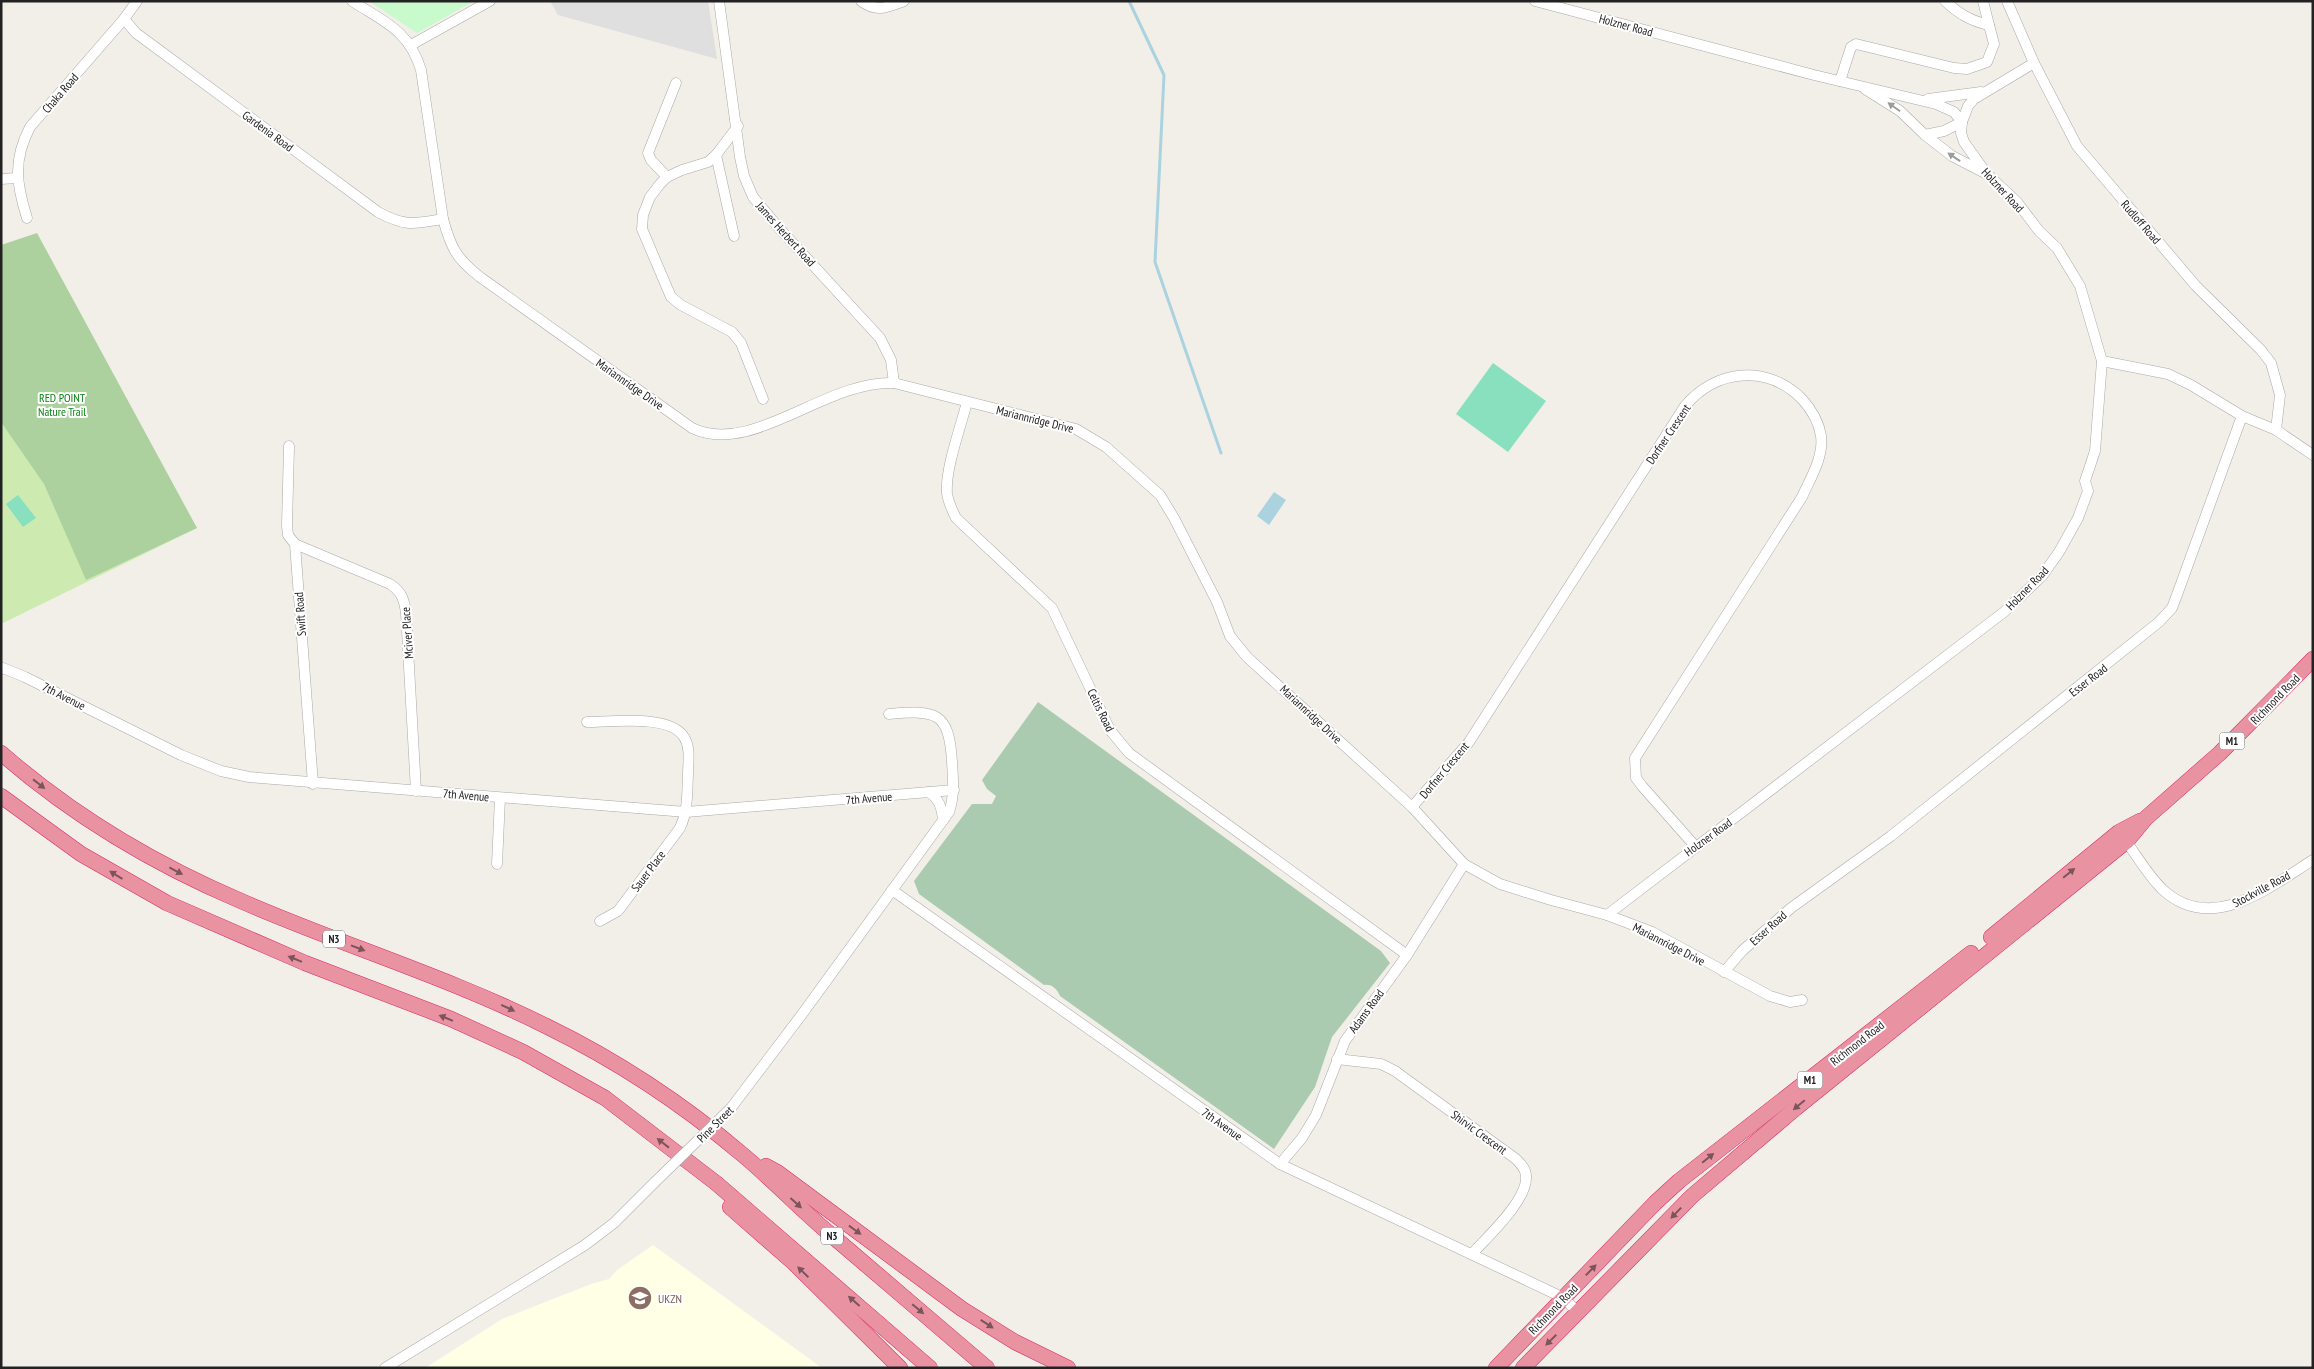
<svg xmlns="http://www.w3.org/2000/svg" width="2314" height="1369" font-family="'PT Sans Narrow',sans-serif">
<style>
.residential{fill:#e0dfdf}
.education{fill:#ffffe5}
.grass{fill:#cdebb0}
.forest{fill:#add19e}
.cemetery{fill:#aacbaf}
.park{fill:#c8facc}
.pitch{fill:#88e0be}
.water{fill:#aad3df}
.lines{fill:none;stroke-linecap:round;stroke-linejoin:round}
.stream{stroke:#aad3df;stroke-width:3}
.minor-casing{stroke:#a9a9a9;stroke-width:11}
.highway-casing{stroke:#dc2a67;stroke-width:16}
.minor{stroke:#fff;stroke-width:10}
.highway{stroke:#e892a2;stroke-width:15}
.minor-bridge-casing{stroke:#a9a9a9;stroke-width:11;stroke-linecap:butt}
.minor-bridge{stroke:#fff;stroke-width:10}
.oneway{fill:#9c9c9c}
.oneway2{fill:#7b545c}
.labels{text-anchor:middle;dominant-baseline:central;stroke-width:4;stroke-linejoin:round;paint-order:stroke}
.shield{fill:#fff;stroke:#646464;stroke-width:1}
.shield-label{font-size:11px;font-weight:bold;fill:#222}
.street-label{font-size:12px;fill:#222;stroke:#fff}
.park-label{font-size:12px;fill:#0c8416;stroke:#fff}
.education-label{font-size:12px;fill:#785e54;stroke:#fff;text-anchor:start}
</style>
<rect width="100%" height="100%" fill="#f2efe9"/>
<polygon class="residential" points="550,1 708,1 717,59 558,15"/>
<polygon class="education" points="653,1245 822,1368 425,1368 502,1319 591,1284 609,1279 617,1270"/>
<polygon class="grass" points="1,245 197,528 1,624"/>
<polygon class="forest" points="37,233 197,528 86,580 44,484 1,422 1,245"/>
<path class="cemetery" d="M 1038,702 L 1381,951 L 1390,963 L 1332,1037 L 1315,1087 L 1274,1149 L 1060,996 C 1057,989 1052,984 1044,985 L 919,894 L 914,881 L 972,804 L 992,804 L 996,796 L 987,789 L 982,780 Z"/>
<polygon class="park" points="369,1 474,1 417,33"/>
<g class="pitch">
<polygon points="1493,363 1546,401 1508,452 1456,414"/>
<polygon points="18,495 36,518 23,527 6,504"/>
</g>
<polygon class="water" points="1274,492 1286,500 1269,525 1257,516"/>
<g class="lines">
<polyline class="stream" points="1129,1 1164,75 1155,262 1221,453"/>
<g class="minor-casing">
<g id="minor">
<path d="M 137,1 L 124,19 L 136,33 L 378,212 C 406,227 413,224 443,219"/>
<path d="M 352,1 C 384,22 409,30 421,70 L 443,219 C 451,248 456,258 480,277 L 692,428 C 752,457 825,380 894,383 L 1076,429 L 1106,447 L 1160,495 L 1174,518 L 1217,602 L 1230,636 L 1247,657 L 1412,807 L 1464,864 L 1500,884 L 1551,900 L 1607,915 L 1652,932 L 1770,996 L 1790,1002 L 1802,1000"/>
<polyline points="719,1 740,157 744,176 753,197 779,228 880,338 891,360 894,383"/>
<path d="M 861,1 C 877,13 888,7 904,1"/>
<polyline points="1535,1 1814,75 1936,104 1954,112 1962,122"/>
<polyline points="1983,1 1989,25"/>
<polyline points="2007,1 2034,63 2077,146 2196,286 2261,350 2271,363 2280,395 2276,430"/>
<polyline points="411,45 490,1"/>
<path d="M 1840,81 L 1851,47 L 1856,44 L 1954,68 L 1967,69 L 1987,62 L 1994,44 L 1989,25 C 1971,21 1959,14 1945,1"/>
<polyline points="1865,89 1900,111 1925,135 1952,156 1985,173"/>
<polyline points="1928,99 1981,92"/>
<polyline points="738,126 716,155 708,162 682,170 667,177 660,184 650,197 643,215 642,229 671,297 681,305 732,332 741,343 763,399"/>
<polyline points="1925,135 1944,131 1962,122"/>
<polyline points="716,155 734,236"/>
<polyline points="667,177 651,160 648,153 676,83"/>
<polyline points="1,179 17,178"/>
<path d="M 27,218 C 16,183 13,160 30,127 L 124,19"/>
<polyline points="2102,361 2168,374 2191,385 2242,416 2276,430 2313,455"/>
<path d="M 967,402 C 961,426 945,469 947,493 C 948,502 952,510 956,518 L 1052,608 L 1110,730 L 1129,753 L 1407,955"/>
<polyline points="289,446 287,526 288,535 295,544 313,784"/>
<path d="M 295,544 L 390,584 C 402,592 404,599 406,613 L 416,791"/>
<polyline points="1,669 3,668 25,677 181,755 221,771 249,777 686,812 954,790"/>
<path d="M 587,722 C 611,722 670,714 684,737 C 691,748 688,763 688,775 C 687,794 688,811 680,828 L 618,911 L 600,921"/>
<path d="M 928,792 C 939,798 942,808 943,820"/>
<path d="M 1412,807 L 1469,742 L 1685,406 C 1716,369 1767,364 1802,399 C 1811,409 1819,422 1821,436 C 1824,457 1810,479 1802,497 L 1635,758 L 1636,778 L 1642,786 L 1695,846"/>
<path d="M 2123,837 C 2136,854 2146,873 2162,889 C 2211,935 2268,888 2313,860"/>
<polyline points="497,864 500,798"/>
<polyline points="892,890 1280,1164 1564,1298 1578,1313"/>
<polyline points="1607,915 2004,612 2042,576 2059,552 2078,518 2088,491 2085,481 2095,451 2102,361 2080,286 2057,248 2039,231 2017,202 1986,173 1964,142 1961,133 1962,122 1968,106 1974,99 2034,63"/>
<polyline points="1724,972 1742,951 1791,908 1891,836 2159,622 2172,608 2178,592 2242,416"/>
<path d="M 1337,1059 L 1381,1064 L 1395,1071 L 1516,1159 C 1521,1164 1526,1169 1526,1176 C 1528,1200 1487,1237 1472,1254"/>
<path d="M 731,1108 L 800,1017 L 949,812 C 955,795 953,779 952,762 C 949,711 936,710 889,714"/>
<polyline points="1280,1164 1302,1138 1316,1115 1345,1041 1407,955 1464,864"/>
<polyline points="385,1368 585,1245 614,1223 655,1182"/>
</g>
</g>
<g class="highway-casing">
<g id="highway">
<path d="M 1,753 C 72,815 154,864 241,901 C 342,945 448,977 546,1026 C 616,1060 684,1105 743,1155 C 773,1180 800,1209 830,1234 C 882,1279 935,1323 987,1368"/>
<polyline points="1,796 81,854 167,903 305,963 451,1019 523,1052 605,1098 716,1183 930,1368"/>
<polyline points="1991,937 2119,832 2140,821"/>
<polyline points="766,1166 777,1172 962,1309 1015,1342 1068,1368"/>
<polyline points="730,1207 794,1263 900,1368"/>
<polyline points="1496,1368 1655,1203 1679,1181 1971,953"/>
<polyline points="1523,1368 1692,1196 1796,1108 2127,841 2146,818 2220,753 2313,659"/>
</g>
</g>
<use href="#minor" class="minor"/>
<use href="#highway" class="highway"/>
<g class="minor-bridge-casing">
<polyline id="minor-bridge" points="655,1182 731,1108"/>
</g>
<use href="#minor-bridge" class="minor-bridge"/>
</g>
<defs><path id="oneway-solid" d="M-6-.8H1V-3.2L6.5 0L1 3.2V.8H-6Z" transform="scale(1.25)"/></defs>
<g class="oneway">
<use href="#oneway-solid" transform="translate(1894 107) rotate(-145)"/>
<use href="#oneway-solid" transform="translate(1954 157) rotate(-146)"/>
</g>
<g class="oneway2">
<use href="#oneway-solid" transform="translate(39 784) rotate(38)"/>
<use href="#oneway-solid" transform="translate(176 871) rotate(28)"/>
<use href="#oneway-solid" transform="translate(2069 873) rotate(-39)"/>
<use href="#oneway-solid" transform="translate(116 875) rotate(-149)"/>
<use href="#oneway-solid" transform="translate(358 948) rotate(21)"/>
<use href="#oneway-solid" transform="translate(295 959) rotate(-158)"/>
<use href="#oneway-solid" transform="translate(508 1008) rotate(25)"/>
<use href="#oneway-solid" transform="translate(446 1018) rotate(-158)"/>
<use href="#oneway-solid" transform="translate(1799 1105) rotate(140)"/>
<use href="#oneway-solid" transform="translate(663 1143) rotate(-142)"/>
<use href="#oneway-solid" transform="translate(1708 1158) rotate(-39)"/>
<use href="#oneway-solid" transform="translate(796 1203) rotate(42)"/>
<use href="#oneway-solid" transform="translate(1676 1213) rotate(134)"/>
<use href="#oneway-solid" transform="translate(855 1230) rotate(36)"/>
<use href="#oneway-solid" transform="translate(1591 1270) rotate(-46)"/>
<use href="#oneway-solid" transform="translate(803 1272) rotate(-136)"/>
<use href="#oneway-solid" transform="translate(854 1301) rotate(-139)"/>
<use href="#oneway-solid" transform="translate(918 1309) rotate(40)"/>
<use href="#oneway-solid" transform="translate(987 1324) rotate(33)"/>
<use href="#oneway-solid" transform="translate(1551 1340) rotate(135)"/>
</g>
<defs>
<g id="university-disc" transform="scale(1.25)"><circle r="9.5" fill="#8d6e63" stroke="#fff"/><path d="M0-5L7-2L0 1L-7-2ZM-4 1L0 2.5L4 1V4Q0 6-4 4Z" fill="#fff"/></g>
</defs>
<g fill-rule="evenodd">
<use href="#university-disc" x="640" y="1298"/>
</g>
<g class="labels">
<g class="shield">
<rect x="2219.5" y="732.5" width="25" height="17" rx="4"/>
<rect x="323" y="930.5" width="22" height="17" rx="4"/>
<rect x="1797.5" y="1071.5" width="25" height="17" rx="4"/>
<rect x="821" y="1227.5" width="22" height="17" rx="4"/>
</g>
<g class="shield-label">
<text x="2232" y="741">M1</text>
<text x="334" y="939">N3</text>
<text x="1810" y="1080">M1</text>
<text x="832" y="1236">N3</text>
</g>
<g class="street-label">
<text transform="translate(1626 25) rotate(15)">Holzner Road</text>
<text transform="translate(60 93) rotate(-49)">Chaka Road</text>
<text transform="translate(268 131) rotate(36)">Gardenia Road</text>
<text transform="translate(2003 190) rotate(47)">Holzner Road</text>
<text transform="translate(2141 222) rotate(49)">Rudloff Road</text>
<text transform="translate(786 234) rotate(48)">James Herbert Road</text>
<text transform="translate(630 384) rotate(35)">Mariannridge Drive</text>
<text transform="translate(1035 419) rotate(14)">Mariannridge Drive</text>
<text transform="translate(1668 434) rotate(-56)">Dorfner Crescent</text>
<text transform="translate(2027 588) rotate(-46)">Holzner Road</text>
<text transform="translate(300 614) rotate(-94)">Swift Road</text>
<text transform="translate(407 633) rotate(-94)">Mciver Place</text>
<text transform="translate(2088 680) rotate(-38)">Esser Road</text>
<text transform="translate(64 696) rotate(27)">7th Avenue</text>
<text transform="translate(2275 699) rotate(-46)">Richmond Road</text>
<text transform="translate(1101 710) rotate(64)">Celtis Road</text>
<text transform="translate(1311 714) rotate(43)">Mariannridge Drive</text>
<text transform="translate(1444 770) rotate(-50)">Dorfner Crescent</text>
<text transform="translate(466 795) rotate(5)">7th Avenue</text>
<text transform="translate(869 798) rotate(-5)">7th Avenue</text>
<text transform="translate(1708 837) rotate(-36)">Holzner Road</text>
<text transform="translate(648 871) rotate(-53)">Sauer Place</text>
<text transform="translate(2261 889) rotate(-28)">Stockville Road</text>
<text transform="translate(1768 928) rotate(-42)">Esser Road</text>
<text transform="translate(1669 944) rotate(27)">Mariannridge Drive</text>
<text transform="translate(1366 1011) rotate(-54)">Adams Road</text>
<text transform="translate(1857 1043) rotate(-38)">Richmond Road</text>
<text transform="translate(715 1124) rotate(-45)">Pine Street</text>
<text transform="translate(1222 1124) rotate(35)">7th Avenue</text>
<text transform="translate(1479 1132) rotate(36)">Shirvic Crescent</text>
<text transform="translate(1553 1309) rotate(-46)">Richmond Road</text>
</g>
<g class="park-label">
<text x="62" y="397">RED POINT<tspan x="62" dy="14">Nature Trail</tspan></text>
</g>
<g class="education-label">
<text x="658" y="1298">UKZN</text>
</g>
</g>
<rect width="2314" height="1369" fill="none" stroke="#222222" stroke-width="5"/>
</svg>
